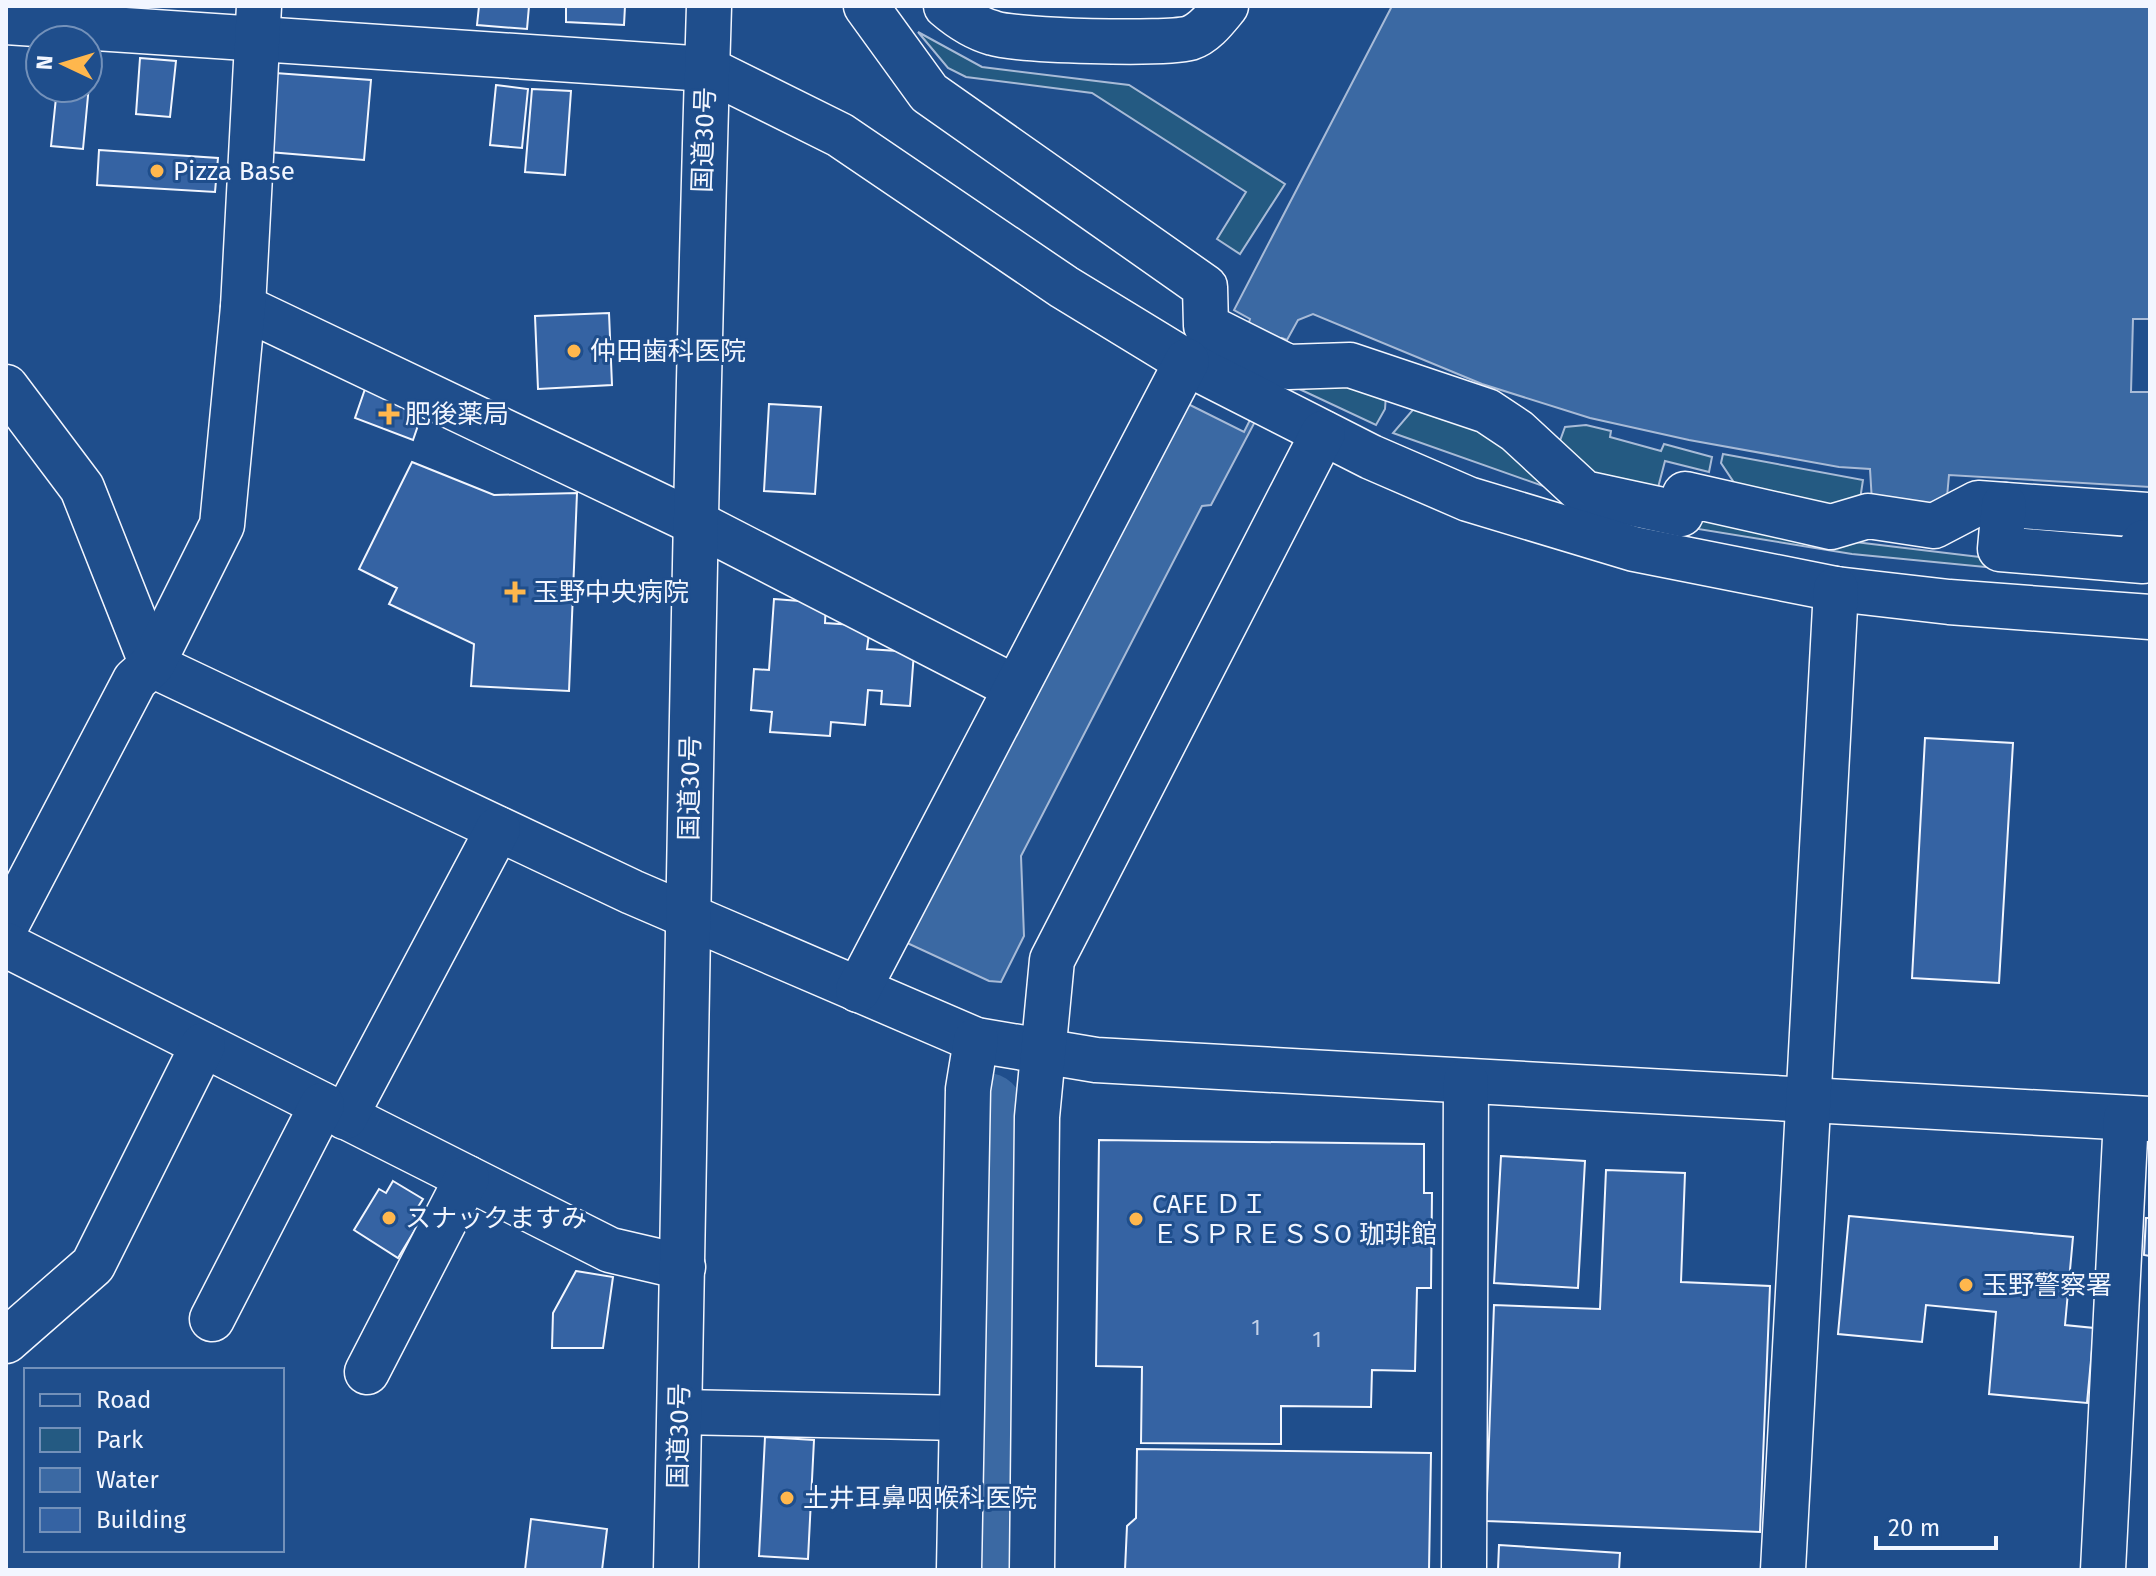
<svg xmlns="http://www.w3.org/2000/svg" width="2156" height="1576" font-family="'Fira Sans','Noto Sans JP',sans-serif">
<style>
.green{fill:#245a82;stroke:#a8bbd7;stroke-width:2}
.water{fill:#3b69a3;stroke:#a8bbd7;stroke-width:2}
.pier{fill:#1f4e8c;stroke:#a8bbd7;stroke-width:2}
.lines{fill:none;stroke-linecap:round;stroke-linejoin:round}
.river{stroke:#3b69a3;stroke-width:72}
.building{fill:#3563a3;stroke:#f2f6ff;stroke-width:2}
.minor-casing{stroke:#f2f6ff;stroke-width:47}
.highway-casing{stroke:#f2f6ff;stroke-width:47}
.minor{stroke:#1f4e8c;stroke-width:44}
.highway{stroke:#1f4e8c;stroke-width:44}
.poi-dot{fill:#ffb74d;stroke:#1f4e8c;stroke-width:3}
.labels{text-anchor:middle;dominant-baseline:central;stroke-width:6;stroke-linejoin:round;paint-order:stroke}
.number-label{font-size:22px;fill:#c3d1e8}
.street-label{font-size:26px;fill:#f2f6ff;stroke:#1f4e8c}
.poi-label{font-size:26px;fill:#f2f6ff;stroke:#1f4e8c;text-anchor:start}
</style>
<rect width="100%" height="100%" fill="#1f4e8c"/>
<g class="green">
<polygon points="918,32 982,67 1129,85 1285,184 1240,254 1217,239 1246,192 1092,93 966,77 948,68"/>
<polygon points="1334,379 1386,395 1385,409 1376,425 1280,380"/>
<polygon points="1417,405 1463,412 1563,493 1393,433"/>
<polygon points="1586,425 1611,431 1610,437 1661,451 1664,444 1712,457 1709,472 1665,461 1655,499 1583,480 1557,449 1565,427"/>
<polygon points="1723,454 1863,480 1859,506 1831,515 1743,496 1721,463"/>
<polygon points="1694,513 1855,542 1988,558 2150,570 2150,583 1852,554 1692,528"/>
</g>
<g class="water">
<polygon points="1392,6 2150,6 2150,487 1949,475 1946,508 1872,502 1870,469 1839,467 1689,440 1590,418 1482,384 1313,314 1298,320 1287,340 1282,338 1279,344 1248,326 1250,319 1234,310"/>
<polygon points="1224,326 1288,359 1211,505 1202,506 1021,856 1024,936 1001,982 989,981 905,942"/>
</g>
<g class="pier">
<polygon points="2133,319 2150,319 2150,392 2131,392"/>
<polygon points="1214,343 1273,374 1244,432 1184,402"/>
</g>
<g class="lines">
<polyline class="river" points="987,1109 985,1121 992,1146 988,1570"/>
</g>
<g class="building">
<polygon points="479,6 529,6 527,29 477,25"/>
<polygon points="566,6 625,6 624,25 566,22"/>
<polygon points="140,58 176,61 170,117 136,114"/>
<polygon points="88,64 91,64 83,149 51,146 57,88 88,88"/>
<polygon points="275,73 371,80 364,160 269,152"/>
<polygon points="496,85 528,89 522,148 490,145"/>
<polygon points="532,89 571,91 565,175 525,172"/>
<polygon points="99,150 218,158 215,192 97,185"/>
<polygon points="609,313 612,385 538,389 535,316"/>
<polygon points="365,389 423,411 413,440 355,418"/>
<polygon points="769,404 821,407 815,494 764,491"/>
<polygon points="412,462 494,495 577,493 569,691 471,686 474,644 389,604 397,588 359,569"/>
<polygon points="774,599 826,603 825,623 870,626 867,649 914,652 910,706 881,704 882,691 868,690 865,725 831,722 830,736 770,732 772,712 751,710 754,669 769,670"/>
<polygon points="1925,738 2013,743 1999,983 1912,978"/>
<polygon points="1099,1140 1424,1144 1424,1193 1432,1193 1431,1288 1417,1288 1415,1371 1372,1370 1371,1407 1281,1406 1281,1444 1141,1443 1142,1367 1096,1366"/>
<polygon points="1501,1156 1585,1161 1578,1288 1494,1283"/>
<polygon points="1606,1170 1685,1173 1681,1282 1770,1286 1760,1532 1486,1521 1494,1305 1600,1309"/>
<polygon points="393,1181 423,1199 413,1215 421,1220 398,1258 354,1230 379,1189 386,1193"/>
<polygon points="1849,1216 2073,1237 2065,1325 2094,1328 2087,1403 1989,1394 1996,1312 1926,1305 1922,1342 1838,1334"/>
<polygon points="2146,1218 2150,1218 2150,1256 2144,1255"/>
<polygon points="576,1271 613,1277 603,1348 552,1348 553,1313"/>
<polygon points="765,1437 814,1440 808,1559 759,1556"/>
<polygon points="1137,1449 1431,1453 1429,1570 1125,1570 1127,1526 1136,1518"/>
<polygon points="531,1519 607,1529 602,1570 525,1570"/>
<polygon points="1499,1545 1620,1553 1619,1570 1498,1570"/>
</g>
<g class="lines">
<g class="minor-casing">
<g id="minor">
<polyline points="866,6 929,93 1205,287 1206,326 1288,367 1350,365 1487,411 1517,431 1584,493 1681,514 1685,494 1831,527 1868,516 1934,526 1978,503 2147,515 2144,542 2150,542"/>
<path d="M 946,6 C 960,18 975,28 993,33 C 1017,41 1166,45 1190,38 C 1205,33 1216,18 1226,6"/>
<polyline points="6,22 707,69 840,135 1064,287 1200,370 1371,457 1468,499 1634,549 1836,589 1949,602 2150,617"/>
<polyline points="243,307 694,522 1014,687"/>
<polyline points="6,387 82,488 152,665 632,892 976,1040 1096,1060 2150,1119"/>
<polyline points="2004,505 2000,549 2143,561 2144,542"/>
<polyline points="6,926 135,680 152,665 222,525 243,307 259,6"/>
<polyline points="6,945 610,1250 683,1267"/>
<polyline points="858,990 1187,361"/>
<polyline points="345,1117 498,829"/>
<polyline points="212,1319 322,1105"/>
<polyline points="6,1341 93,1265 203,1045"/>
<polyline points="367,1372 467,1178"/>
<polyline points="680,1412 961,1418"/>
<polyline points="959,1570 968,1089 976,1040"/>
<polyline points="1032,1570 1037,1117 1052,960 1323,433"/>
<polyline points="1464,1570 1466,1081"/>
<polyline points="1783,1570 1836,589"/>
<polyline points="2103,1570 2126,1118"/>
</g>
</g>
<g class="highway-casing">
<path id="highway" d="M 676,1570 C 687,1049 693,527 709,6"/>
</g>
<use href="#minor" class="minor"/>
<use href="#highway" class="highway"/>
</g>
<g class="poi-dot">
<circle cx="157" cy="171" r="8"/>
<circle cx="574" cy="351" r="8"/>
<path d="M385 402h8v8h8v8h-8v8h-8v-8h-8v-8h8z"/>
<path d="M511 580h8v8h8v8h-8v8h-8v-8h-8v-8h8z"/>
<circle cx="389" cy="1218" r="8"/>
<circle cx="1136" cy="1219" r="8"/>
<circle cx="1966" cy="1285" r="8"/>
<circle cx="787" cy="1498" r="8"/>
</g>
<g class="labels">
<g class="number-label">
<text x="1256" y="1327">1</text>
<text x="1317" y="1339">1</text>
</g>
<g class="street-label">
<text transform="translate(704 140) rotate(-88)">国道30号</text>
<text transform="translate(690 788) rotate(-89)">国道30号</text>
<text transform="translate(679 1436) rotate(-89)">国道30号</text>
</g>
<g class="poi-label">
<text x="173" y="171">Pizza Base</text>
<text x="590" y="351">仲田歯科医院</text>
<text x="405" y="414">肥後薬局</text>
<text x="533" y="592">玉野中央病院</text>
<text x="1152" y="1204">CAFE ＤＩ<tspan x="1152" dy="30">ＥＳＰＲＥＳＳO 珈琲館</tspan></text>
<text x="405" y="1218">スナックますみ</text>
<text x="1982" y="1285">玉野警察署</text>
<text x="803" y="1498">土井耳鼻咽喉科医院</text>
</g>
</g>
<rect width="2156" height="1576" fill="none" stroke="#f2f6ff" stroke-width="16"/>
<rect x="24" y="1368" width="260" height="184" fill="#1f4e8c" stroke="#7391ba" stroke-width="2"/>
<rect x="40" y="1394" width="40" height="12" fill="#1f4e8c" stroke="#7391ba" stroke-width="2"/>
<text x="96" y="1408" font-size="24" fill="#f2f6ff">Road</text>
<rect x="40" y="1428" width="40" height="24" fill="#245a82" stroke="#7391ba" stroke-width="2"/>
<text x="96" y="1448" font-size="24" fill="#f2f6ff">Park</text>
<rect x="40" y="1468" width="40" height="24" fill="#3b69a3" stroke="#7391ba" stroke-width="2"/>
<text x="96" y="1488" font-size="24" fill="#f2f6ff">Water</text>
<rect x="40" y="1508" width="40" height="24" fill="#3563a3" stroke="#7391ba" stroke-width="2"/>
<text x="96" y="1528" font-size="24" fill="#f2f6ff">Building</text>
<g transform="translate(64 64) rotate(274)"><circle r="38" fill="#1f4e8c" stroke="#7391ba" stroke-width="2"/>
<path d="M0-6L14 30L0 20L-14 30Z" fill="#ffb74d"/>
<text y="-12" font-size="22" font-weight="bold" text-anchor="middle" fill="#f2f6ff">N</text>
</g>
<path d="M1876 1536v12h120v-12" fill="none" stroke="#f2f6ff" stroke-width="4"/>
<text x="1888" y="1536" font-size="24" fill="#f2f6ff" stroke="#1f4e8c" stroke-width="6" paint-order="stroke">20 m</text>
</svg>
